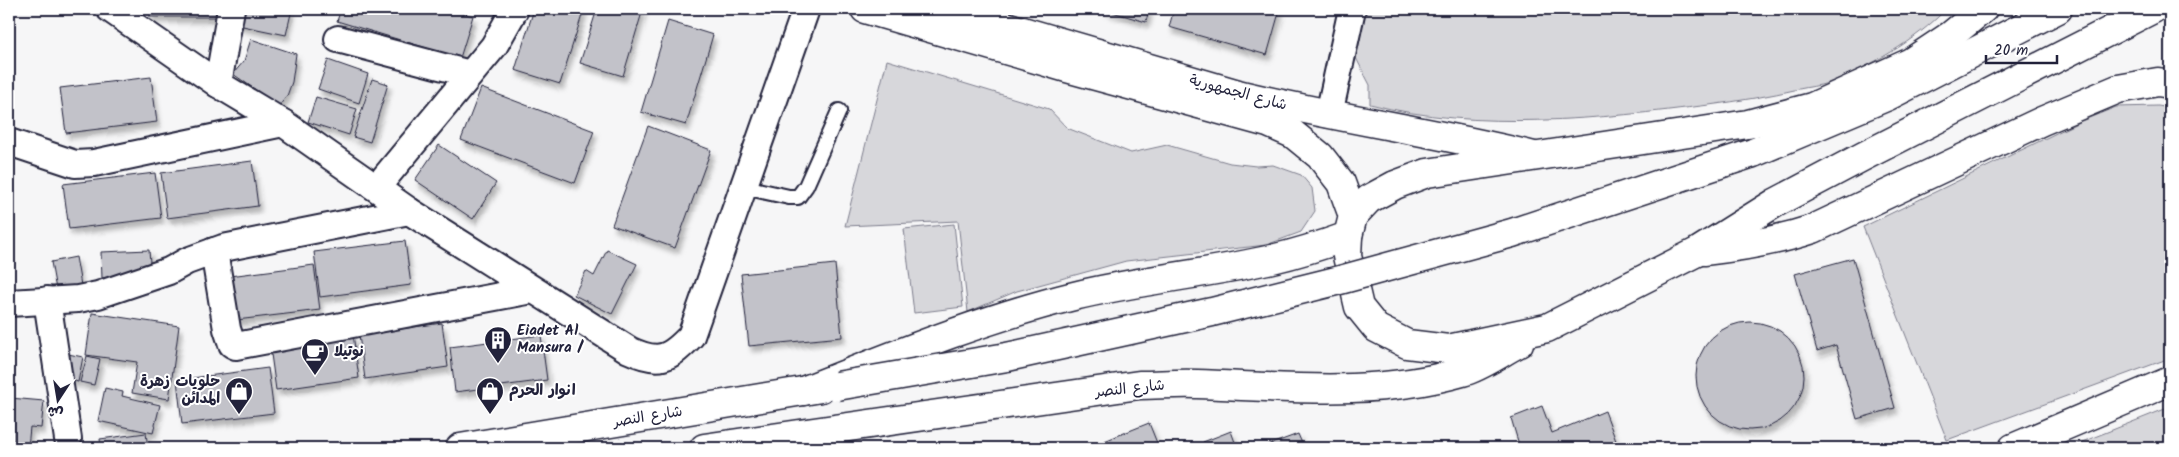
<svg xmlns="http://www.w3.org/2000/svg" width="2179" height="457" font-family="Kalam,'Playpen Sans Arabic',sans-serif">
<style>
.green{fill:#d7d7db;stroke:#7c7c8b}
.building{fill:#c2c2c9;stroke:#22223b;filter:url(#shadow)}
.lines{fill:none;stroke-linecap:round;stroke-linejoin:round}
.lane-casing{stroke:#22223b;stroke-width:18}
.street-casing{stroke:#22223b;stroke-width:30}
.secondary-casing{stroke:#22223b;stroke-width:31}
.primary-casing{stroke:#22223b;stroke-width:31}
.highway-casing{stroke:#22223b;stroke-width:31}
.lane{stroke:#fff;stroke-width:14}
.street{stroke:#fff;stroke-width:26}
.secondary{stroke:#fff;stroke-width:28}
.primary{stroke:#fff;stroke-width:28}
.highway{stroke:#fff;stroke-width:28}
.highway-bridge-casing{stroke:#22223b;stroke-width:31;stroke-linecap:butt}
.highway-bridge{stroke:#fff;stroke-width:28}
.labels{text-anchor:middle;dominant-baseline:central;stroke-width:4;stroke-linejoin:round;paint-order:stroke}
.street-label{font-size:15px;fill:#22223b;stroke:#fff}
.poi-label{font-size:15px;font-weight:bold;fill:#22223b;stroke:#fff;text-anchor:start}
</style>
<defs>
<filter id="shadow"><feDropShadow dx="3" dy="5.5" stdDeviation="2.5" flood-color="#0004"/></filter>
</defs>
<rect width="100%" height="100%" fill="#f6f6f7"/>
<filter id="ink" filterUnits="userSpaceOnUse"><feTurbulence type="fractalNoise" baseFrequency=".02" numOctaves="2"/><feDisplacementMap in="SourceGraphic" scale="10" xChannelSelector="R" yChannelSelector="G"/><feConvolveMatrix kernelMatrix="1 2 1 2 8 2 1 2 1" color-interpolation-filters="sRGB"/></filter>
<g filter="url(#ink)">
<g class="green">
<path d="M 1366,9 L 1946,9 C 1917,40 1868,68 1828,83 C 1819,86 1808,87 1799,89 C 1769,96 1739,101 1709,105 C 1601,119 1476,132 1370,104 L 1370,85 L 1356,58 Z"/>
<polygon points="887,60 1049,109 1067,128 1131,153 1167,145 1230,163 1256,166 1273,165 1301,175 1312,188 1315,211 1301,232 1266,245 1126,261 1017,291 968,312 958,221 845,226"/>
<polygon points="2158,106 2170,108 2170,358 1947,440 1863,227 2079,122 2116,107"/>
<polygon points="954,224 963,307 914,313 904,229"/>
<polygon points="2170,407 2170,448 2067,448"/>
</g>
<g class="building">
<rect x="150" y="9" width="68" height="8"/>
<polygon points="236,9 292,9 286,35 233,24"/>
<polygon points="341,9 449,9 473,16 460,58 337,21"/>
<polygon points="534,9 584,9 560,84 515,70"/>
<polygon points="597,9 643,9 623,76 580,63"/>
<polygon points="1102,9 1149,9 1146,22"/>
<polygon points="1174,9 1280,9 1267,55 1169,27"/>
<polygon points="668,21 713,35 686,125 641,112"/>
<polygon points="251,39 296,54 292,82 287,96 279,106 233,74 244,61"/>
<polygon points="328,60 368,74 359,103 318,89"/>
<polygon points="151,77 157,122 66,133 60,88"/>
<polygon points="372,79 388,84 370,142 353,137"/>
<polygon points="481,88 594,131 575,183 461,140"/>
<polygon points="316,97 357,109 349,135 308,122"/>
<polygon points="648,126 711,150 675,248 612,225"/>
<polygon points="439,145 496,183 473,219 415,180"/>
<polygon points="252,161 258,206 167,218 161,173"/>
<polygon points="155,173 161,218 69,229 63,184"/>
<polygon points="405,241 411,285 320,297 314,252"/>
<polygon points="149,250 151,275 102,278 101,252"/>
<polygon points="607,250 637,264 612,314 574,295 586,271 594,276"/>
<polygon points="76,257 82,291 57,295 51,262"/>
<polygon points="1853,258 1895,408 1857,419 1836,345 1817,351 1795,274"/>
<polygon points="835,264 842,337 749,346 741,274"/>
<polygon points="314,265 320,310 228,321 222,277"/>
<polygon points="92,313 179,326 169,399 132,393 137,362 86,355"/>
<circle cx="1750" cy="376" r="54"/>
<polygon points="442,323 448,367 365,379 359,335"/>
<polygon points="353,334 359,378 276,390 270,347"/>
<polygon points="541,335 547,380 455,392 450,347"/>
<polygon points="68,354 83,357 78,382 64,378"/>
<polygon points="87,356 100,359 94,385 80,382"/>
<polygon points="268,368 274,413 182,424 177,380"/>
<polygon points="105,388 123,392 122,396 160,405 153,433 98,421"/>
<polygon points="10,398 44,401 41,428 30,427 28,448 9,448"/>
<polygon points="1542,406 1552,433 1605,411 1616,441 1597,448 1520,448 1511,418"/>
<polygon points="1149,423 1159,448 1087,448"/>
<polygon points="1231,431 1237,448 1205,448 1203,442"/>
<polygon points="146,433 148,448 101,448 100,439"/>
<polygon points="1298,434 1304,448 1260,448"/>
</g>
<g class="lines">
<g class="lane-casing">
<polyline id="lane" points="744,187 789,197 798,197 806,186 839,111"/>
</g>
<g class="street-casing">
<g id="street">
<path d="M 110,9 L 218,84 L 283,123 L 409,211 L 629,350 C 659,364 669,359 691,336 L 806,9"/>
<polyline points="338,39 470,74"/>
<polyline points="218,84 231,9"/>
<polyline points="1329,114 1352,9"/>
<polyline points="9,142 75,164 94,163 283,123"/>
<polyline points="377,187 494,46 515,9"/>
<polyline points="214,251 227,329 232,344 236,346 532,290"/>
<polyline points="47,300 68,439"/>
<polyline points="9,303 78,299 98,295 169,271 187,261 223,248 409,211"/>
</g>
</g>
<g class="secondary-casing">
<polyline id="secondary" points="2013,448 2170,381"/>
</g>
<g class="primary-casing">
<g id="primary">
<polyline points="865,9 1067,68 1268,123 1293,134 1320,156 1341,183 1353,216"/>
<path d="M 947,9 L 1238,94 C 1336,118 1436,132 1534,156"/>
</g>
</g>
<g class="highway-casing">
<g id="highway">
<polyline points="1983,9 1950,36 1911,62 1812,107 1748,124 1427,173 1395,185 1369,199 1353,216 1348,236 1347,256 1359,307 1376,328 1407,344 1448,349 1547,328 1697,252 1775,203 1864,156 2153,9"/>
<polyline points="1753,153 1888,96 2058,9"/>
<path d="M 1704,251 C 1742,247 1777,241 1813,229 L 2042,121 L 2118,89 L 2158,82 L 2170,84"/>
<path d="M 803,391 C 892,356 981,319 1074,296 C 1139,280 1207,274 1272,259 C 1298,253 1323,245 1348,236"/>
<polyline points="460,448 821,388"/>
<path d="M 704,448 L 1139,385 C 1158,385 1178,383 1197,384 C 1286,387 1374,397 1462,372 C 1481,367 1501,352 1519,343"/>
</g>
</g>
<use href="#lane" class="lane"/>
<use href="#street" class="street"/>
<use href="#secondary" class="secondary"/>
<use href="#primary" class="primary"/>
<use href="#highway" class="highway"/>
<g class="highway-bridge-casing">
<polyline id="highway-bridge" points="837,386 1007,357 1212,312 1340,280 1512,233 1753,153"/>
</g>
<use href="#highway-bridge" class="highway-bridge"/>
</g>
</g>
<defs>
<g id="building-pin" transform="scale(1.4375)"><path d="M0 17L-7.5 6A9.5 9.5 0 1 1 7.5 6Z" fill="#22223b" stroke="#fff"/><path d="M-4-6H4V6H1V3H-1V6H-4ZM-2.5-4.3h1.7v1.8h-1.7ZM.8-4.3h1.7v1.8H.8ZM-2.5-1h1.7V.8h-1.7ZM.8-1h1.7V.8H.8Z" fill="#fff"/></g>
<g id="cafe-pin" transform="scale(1.4375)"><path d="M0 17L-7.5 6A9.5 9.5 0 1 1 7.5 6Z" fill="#22223b" stroke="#fff"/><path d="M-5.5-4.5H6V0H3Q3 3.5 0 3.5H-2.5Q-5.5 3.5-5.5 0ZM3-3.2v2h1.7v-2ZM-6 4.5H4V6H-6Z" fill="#fff"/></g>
<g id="shop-pin" transform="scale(1.4375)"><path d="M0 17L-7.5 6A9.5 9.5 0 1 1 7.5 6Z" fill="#22223b" stroke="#fff"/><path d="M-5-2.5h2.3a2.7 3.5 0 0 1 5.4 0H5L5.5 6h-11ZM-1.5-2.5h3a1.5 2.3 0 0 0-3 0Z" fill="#fff"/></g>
</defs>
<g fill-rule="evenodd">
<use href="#building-pin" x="498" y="340"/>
<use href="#cafe-pin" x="315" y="352"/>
<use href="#shop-pin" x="239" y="391"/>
<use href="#shop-pin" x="490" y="391"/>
</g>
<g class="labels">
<g class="street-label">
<text transform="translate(1238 93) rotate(15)">شارع الجمهورية</text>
<text transform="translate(1130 389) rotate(-6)">شارع النصر</text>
<text transform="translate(648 417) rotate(-9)">شارع النصر</text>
</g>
<g class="poi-label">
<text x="517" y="331">Eiadet Al<tspan x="517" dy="17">Mansura /</tspan></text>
<text x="334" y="352">نوتيلا</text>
<text x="220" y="382" text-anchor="end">حلويات زهرة<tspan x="220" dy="17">المدائن</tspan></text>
<text x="509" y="391">انوار الحرم</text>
</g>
</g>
<rect width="2179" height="457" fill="none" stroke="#fff" stroke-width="30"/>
<rect x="15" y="15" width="2149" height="427" fill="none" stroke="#22223b" stroke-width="2" filter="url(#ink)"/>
<g transform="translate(58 400) rotate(192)" stroke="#ffffff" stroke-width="4" paint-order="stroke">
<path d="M0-4L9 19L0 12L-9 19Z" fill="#22223b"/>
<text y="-8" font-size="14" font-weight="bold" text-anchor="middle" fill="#22223b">ش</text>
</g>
<path d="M1986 55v8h71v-8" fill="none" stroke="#22223b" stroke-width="2.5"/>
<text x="1994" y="55" font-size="15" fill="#22223b" stroke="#ffffff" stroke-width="4" paint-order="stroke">20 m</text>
</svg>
